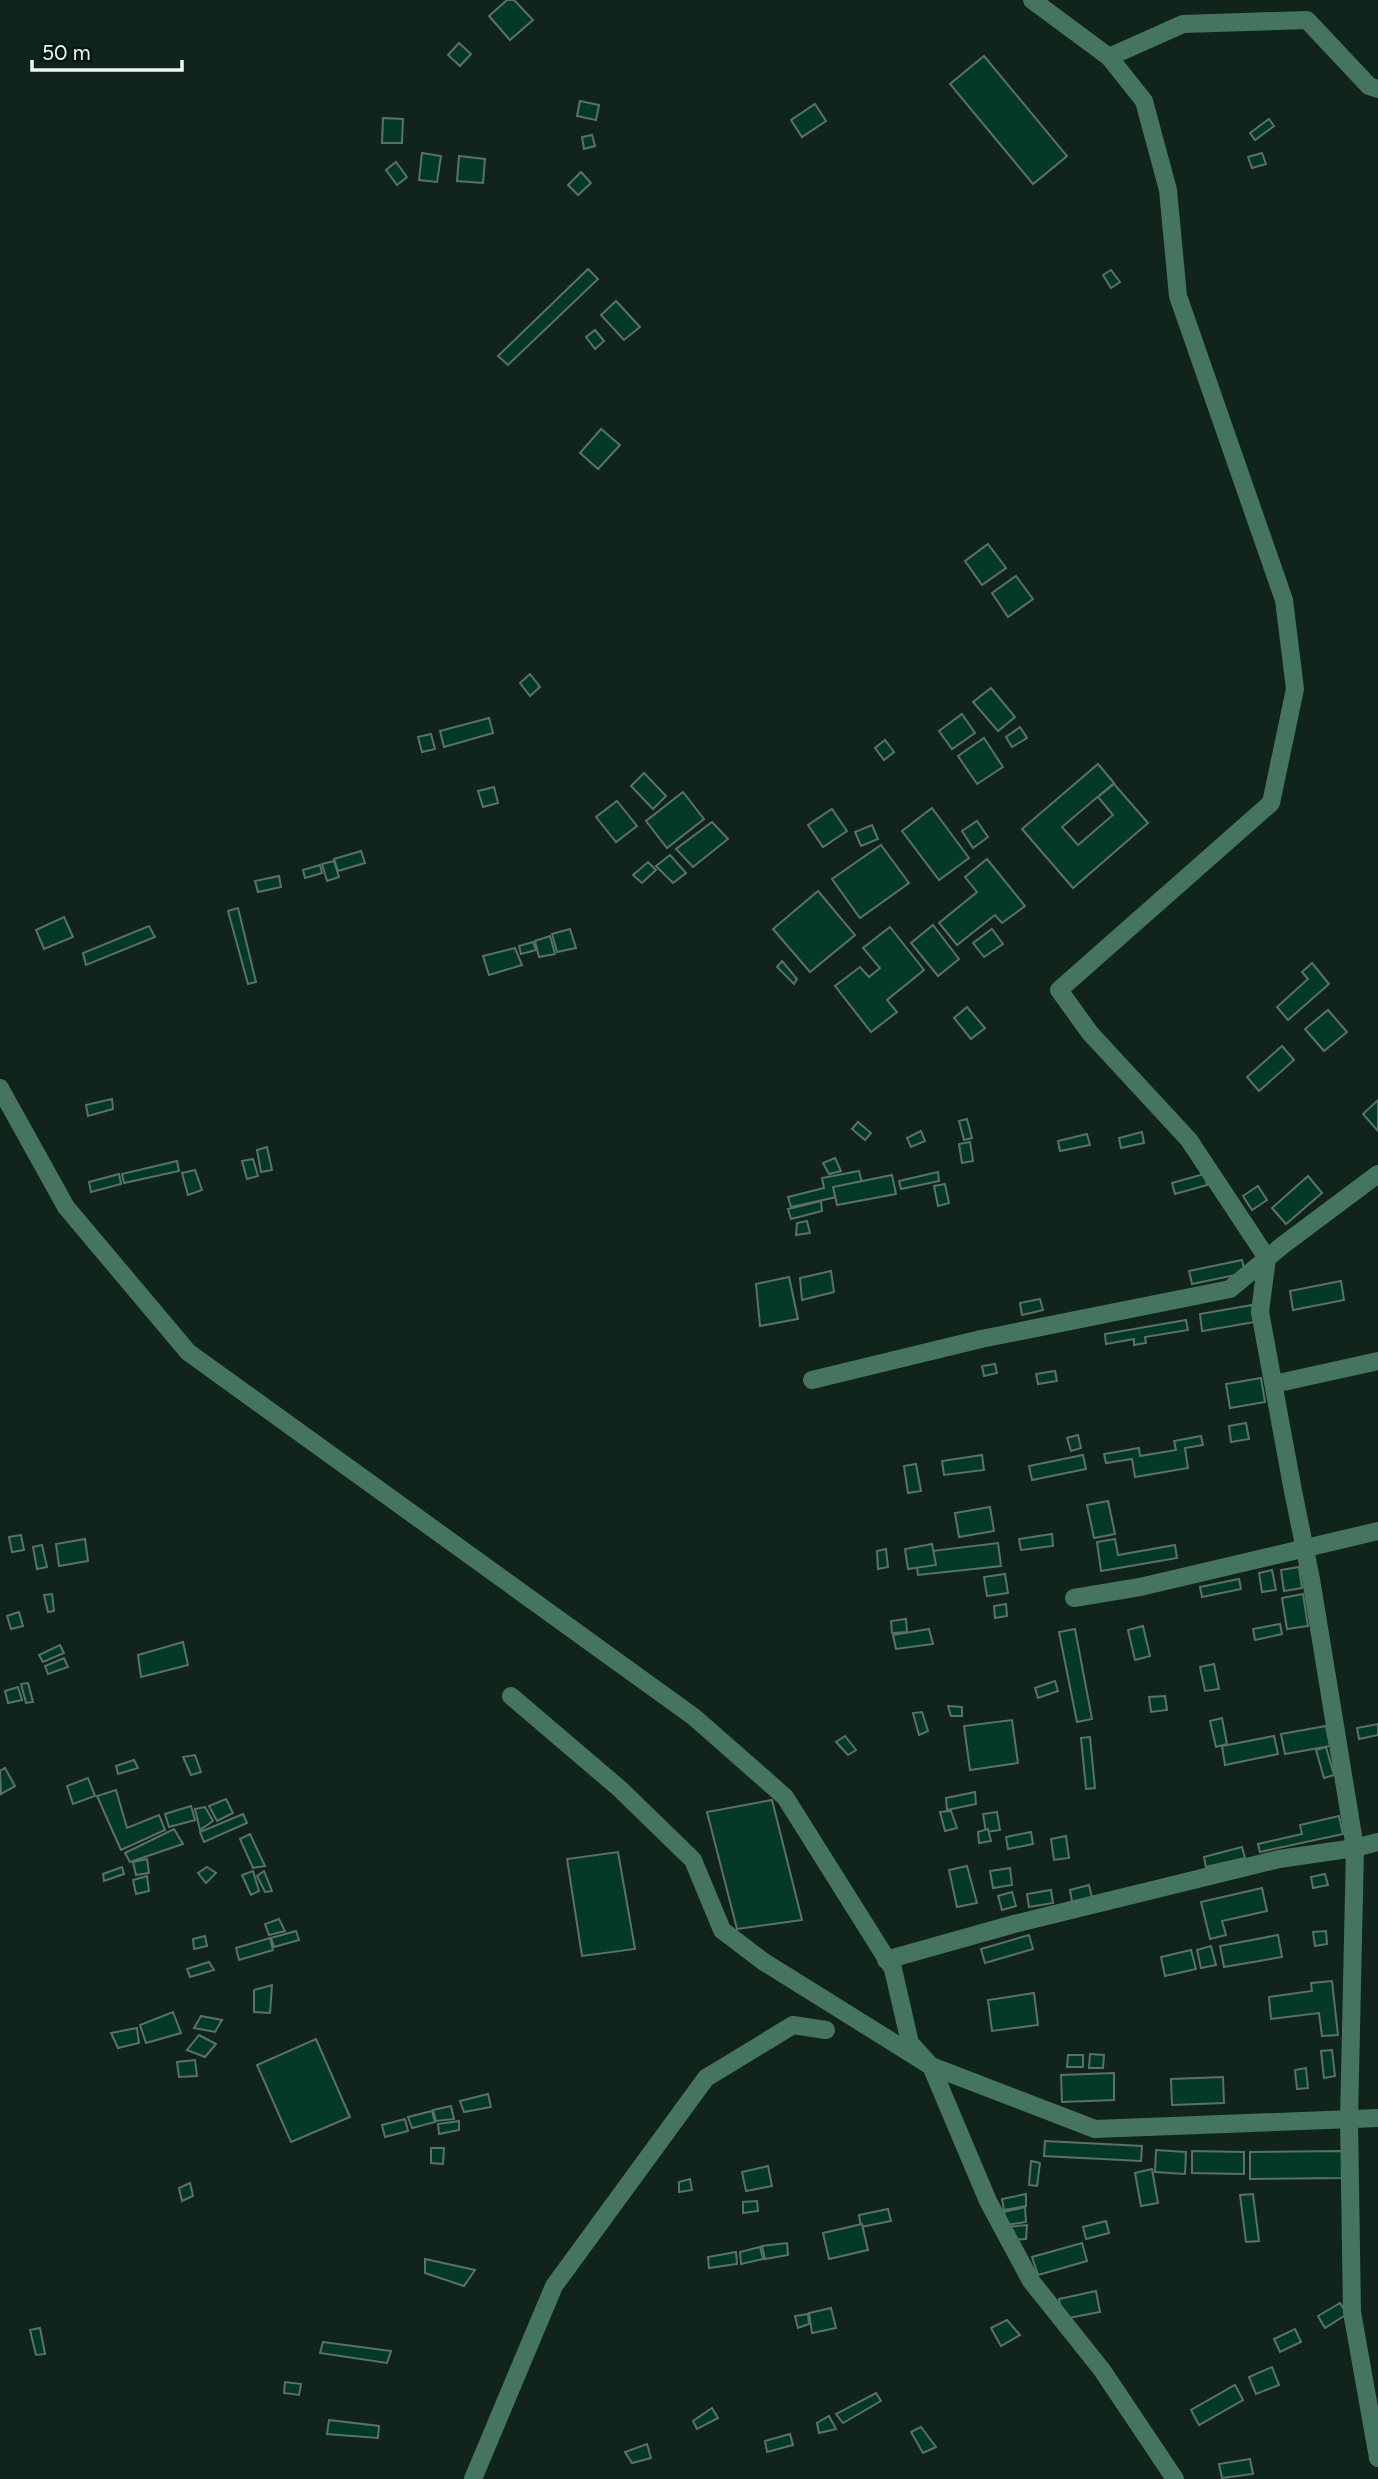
<svg xmlns="http://www.w3.org/2000/svg" width="1378" height="2479" font-family="Figtree,sans-serif">
<style>
.building{fill:#033926;stroke:#5b7165;stroke-width:2}
.lines{fill:none;stroke-linecap:round;stroke-linejoin:round}
.minor{stroke:#46755f;stroke-width:18}
</style>
<rect width="100%" height="100%" fill="#10241b"/>
<g class="building">
<polygon points="507,0 514,0 533,20 510,40 489,16"/>
<polygon points="459,43 471,54 460,66 448,55"/>
<polygon points="984,56 1067,156 1033,184 950,84"/>
<polygon points="580,101 599,105 596,120 577,116"/>
<polygon points="815,104 826,121 802,137 791,120"/>
<polygon points="383,118 403,119 402,143 382,143"/>
<polygon points="1269,119 1274,126 1255,140 1250,133"/>
<polygon points="592,135 595,146 584,149 582,137"/>
<polygon points="422,153 441,156 437,182 419,180"/>
<polygon points="1262,153 1266,164 1252,168 1248,157"/>
<polygon points="459,156 485,159 483,183 457,181"/>
<polygon points="396,162 407,177 397,185 386,170"/>
<polygon points="581,172 591,183 578,195 568,185"/>
<polygon points="588,269 598,279 508,365 498,356"/>
<polygon points="1111,270 1120,282 1111,288 1103,275"/>
<polygon points="616,301 640,327 624,340 601,315"/>
<polygon points="595,330 604,341 595,349 586,337"/>
<polygon points="601,429 620,445 598,469 580,453"/>
<polygon points="988,544 1006,568 982,585 965,561"/>
<polygon points="1016,576 1033,599 1008,617 992,593"/>
<polygon points="530,674 540,687 530,696 520,683"/>
<polygon points="991,688 1015,717 998,731 973,702"/>
<polygon points="962,714 975,733 952,749 939,731"/>
<polygon points="489,718 493,733 444,747 440,731"/>
<polygon points="1020,727 1027,738 1012,747 1006,737"/>
<polygon points="431,734 435,749 422,752 418,737"/>
<polygon points="984,738 1003,767 977,784 958,756"/>
<polygon points="885,740 894,752 884,760 875,748"/>
<polygon points="1098,764 1114,783 1062,827 1078,845 1113,815 1098,797 1114,784 1148,823 1073,888 1022,829"/>
<polygon points="644,773 666,796 653,809 631,786"/>
<polygon points="494,787 498,803 483,807 478,791"/>
<polygon points="683,792 704,819 667,848 646,821"/>
<polygon points="617,801 637,826 616,842 596,817"/>
<polygon points="932,808 969,858 939,880 902,831"/>
<polygon points="832,809 847,831 823,847 808,825"/>
<polygon points="977,821 988,837 973,848 962,831"/>
<polygon points="712,822 728,839 693,867 676,849"/>
<polygon points="872,825 878,839 861,846 855,832"/>
<polygon points="881,845 909,883 860,918 832,879"/>
<polygon points="361,851 365,863 338,871 334,859"/>
<polygon points="670,855 686,873 673,883 656,866"/>
<polygon points="987,859 1025,906 1002,923 995,915 957,945 939,923 977,892 965,877"/>
<polygon points="334,861 339,877 327,881 322,864"/>
<polygon points="648,862 656,870 642,883 633,875"/>
<polygon points="320,865 322,873 305,878 303,870"/>
<polygon points="279,876 281,887 258,892 255,881"/>
<polygon points="818,891 855,935 810,972 773,929"/>
<polygon points="238,908 256,982 248,984 228,911"/>
<polygon points="64,917 73,937 44,949 36,930"/>
<polygon points="933,925 959,959 938,976 911,943"/>
<polygon points="149,926 155,937 86,965 83,953"/>
<polygon points="890,927 924,970 887,1000 897,1012 871,1032 835,986 860,967 869,977 880,968 863,948"/>
<polygon points="570,929 576,948 557,952 552,934"/>
<polygon points="992,929 1003,944 984,957 973,943"/>
<polygon points="550,936 555,954 539,957 535,941"/>
<polygon points="533,942 536,950 521,954 519,946"/>
<polygon points="515,948 522,965 489,975 483,956"/>
<polygon points="782,961 797,979 794,984 777,967"/>
<polygon points="1312,963 1329,984 1288,1020 1277,1007 1308,979 1302,972"/>
<polygon points="967,1007 985,1028 971,1039 954,1018"/>
<polygon points="1328,1010 1347,1032 1324,1051 1305,1029"/>
<polygon points="1282,1046 1294,1060 1259,1091 1247,1077"/>
<polygon points="112,1099 113,1109 88,1116 86,1105"/>
<polygon points="1378,1100 1378,1131 1363,1114"/>
<polygon points="967,1119 972,1138 964,1140 959,1121"/>
<polygon points="858,1122 871,1133 865,1140 852,1129"/>
<polygon points="921,1131 925,1141 911,1147 907,1138"/>
<polygon points="1142,1132 1144,1143 1121,1148 1119,1138"/>
<polygon points="1087,1134 1090,1145 1060,1151 1058,1141"/>
<polygon points="970,1142 973,1161 962,1163 959,1144"/>
<polygon points="267,1147 272,1170 261,1172 257,1150"/>
<polygon points="835,1158 841,1171 829,1174 823,1163"/>
<polygon points="253,1159 258,1176 247,1179 242,1161"/>
<polygon points="177,1161 179,1171 124,1183 122,1174"/>
<polygon points="195,1170 202,1190 188,1195 182,1173"/>
<polygon points="859,1171 864,1191 791,1207 788,1197 824,1188 822,1178"/>
<polygon points="938,1172 939,1181 901,1189 899,1181"/>
<polygon points="119,1174 121,1184 91,1192 89,1182"/>
<polygon points="1204,1174 1207,1185 1175,1194 1172,1183"/>
<polygon points="892,1175 896,1194 837,1205 833,1187"/>
<polygon points="1308,1176 1322,1193 1286,1224 1272,1208"/>
<polygon points="945,1184 949,1203 938,1206 934,1186"/>
<polygon points="1258,1186 1267,1200 1252,1210 1243,1196"/>
<polygon points="821,1201 822,1211 791,1219 788,1209"/>
<polygon points="807,1221 810,1233 796,1235 797,1223"/>
<polygon points="1242,1260 1245,1273 1192,1284 1189,1271"/>
<polygon points="831,1271 834,1292 802,1300 800,1278"/>
<polygon points="789,1277 798,1319 760,1326 756,1284"/>
<polygon points="1341,1281 1344,1300 1293,1310 1290,1291"/>
<polygon points="1040,1299 1043,1310 1022,1315 1020,1303"/>
<polygon points="1252,1305 1255,1322 1202,1331 1200,1314"/>
<polygon points="1186,1320 1188,1330 1145,1337 1146,1343 1134,1345 1134,1339 1106,1344 1105,1334"/>
<polygon points="995,1364 997,1373 984,1376 982,1366"/>
<polygon points="1055,1371 1057,1381 1038,1384 1036,1374"/>
<polygon points="1261,1378 1265,1402 1230,1408 1226,1384"/>
<polygon points="1246,1423 1249,1439 1231,1442 1229,1426"/>
<polygon points="1078,1435 1081,1448 1071,1451 1067,1438"/>
<polygon points="1201,1436 1203,1445 1185,1448 1188,1468 1135,1477 1132,1459 1106,1463 1104,1454 1139,1448 1140,1456 1176,1450 1174,1441"/>
<polygon points="982,1455 984,1470 944,1475 942,1461"/>
<polygon points="1083,1455 1086,1469 1032,1480 1029,1466"/>
<polygon points="916,1464 921,1491 908,1493 904,1466"/>
<polygon points="1108,1501 1115,1534 1094,1538 1087,1505"/>
<polygon points="990,1507 994,1531 959,1537 955,1513"/>
<polygon points="1052,1534 1053,1546 1021,1550 1019,1539"/>
<polygon points="21,1535 24,1550 12,1552 9,1537"/>
<polygon points="85,1539 88,1561 59,1566 56,1544"/>
<polygon points="1115,1539 1118,1555 1175,1545 1177,1558 1101,1571 1097,1542"/>
<polygon points="998,1543 1001,1566 918,1575 915,1553"/>
<polygon points="932,1544 936,1565 908,1569 905,1549"/>
<polygon points="42,1545 47,1567 37,1569 33,1547"/>
<polygon points="886,1549 888,1567 878,1569 877,1551"/>
<polygon points="1299,1567 1302,1588 1284,1591 1281,1570"/>
<polygon points="1272,1570 1276,1590 1262,1592 1259,1573"/>
<polygon points="1005,1574 1008,1593 987,1596 984,1577"/>
<polygon points="1239,1579 1241,1589 1202,1597 1200,1587"/>
<polygon points="52,1594 54,1611 48,1612 44,1595"/>
<polygon points="1303,1594 1308,1626 1287,1629 1282,1598"/>
<polygon points="1006,1604 1007,1616 995,1618 994,1606"/>
<polygon points="19,1612 23,1626 11,1629 7,1616"/>
<polygon points="906,1619 907,1632 892,1633 891,1621"/>
<polygon points="1280,1624 1282,1634 1255,1640 1253,1629"/>
<polygon points="1143,1626 1150,1656 1135,1660 1128,1630"/>
<polygon points="929,1629 933,1644 896,1649 893,1635"/>
<polygon points="1075,1629 1092,1719 1077,1722 1059,1632"/>
<polygon points="183,1642 188,1665 141,1677 138,1655"/>
<polygon points="60,1645 64,1653 43,1662 39,1655"/>
<polygon points="64,1658 68,1667 48,1674 45,1666"/>
<polygon points="1214,1664 1219,1689 1205,1691 1200,1667"/>
<polygon points="1055,1681 1058,1691 1038,1698 1035,1688"/>
<polygon points="28,1683 33,1702 26,1703 21,1684"/>
<polygon points="18,1687 22,1700 8,1703 5,1691"/>
<polygon points="1165,1696 1167,1710 1151,1712 1149,1697"/>
<polygon points="948,1706 962,1707 962,1716 951,1716"/>
<polygon points="922,1712 928,1731 919,1735 913,1713"/>
<polygon points="1222,1718 1227,1744 1216,1747 1210,1721"/>
<polygon points="1012,1720 1018,1763 970,1770 964,1726"/>
<polygon points="1378,1724 1378,1735 1359,1739 1357,1728"/>
<polygon points="1326,1726 1330,1746 1285,1754 1281,1734"/>
<polygon points="845,1736 856,1750 848,1755 836,1742"/>
<polygon points="1274,1736 1278,1754 1225,1765 1222,1746"/>
<polygon points="1090,1737 1095,1788 1086,1789 1081,1738"/>
<polygon points="1326,1747 1334,1775 1324,1778 1316,1750"/>
<polygon points="195,1755 201,1772 191,1775 183,1757"/>
<polygon points="134,1760 138,1768 118,1774 116,1766"/>
<polygon points="5,1768 15,1786 1,1794 0,1771"/>
<polygon points="88,1778 95,1796 73,1804 67,1786"/>
<polygon points="116,1790 127,1828 159,1815 165,1830 121,1850 97,1796"/>
<polygon points="975,1792 976,1804 947,1810 946,1798"/>
<polygon points="226,1799 233,1813 217,1821 209,1806"/>
<polygon points="772,1800 802,1920 737,1929 707,1812"/>
<polygon points="191,1806 195,1820 169,1827 165,1814"/>
<polygon points="205,1807 213,1821 200,1830 195,1809"/>
<polygon points="951,1811 957,1828 945,1831 940,1812"/>
<polygon points="997,1812 1000,1830 986,1832 983,1814"/>
<polygon points="243,1814 247,1823 204,1842 200,1832"/>
<polygon points="1339,1816 1343,1834 1260,1852 1258,1844 1302,1834 1300,1825"/>
<polygon points="174,1829 183,1844 130,1862 125,1853"/>
<polygon points="988,1829 991,1841 979,1843 978,1832"/>
<polygon points="1031,1832 1033,1844 1008,1849 1006,1837"/>
<polygon points="250,1834 265,1866 253,1868 240,1839"/>
<polygon points="1066,1836 1069,1858 1054,1860 1051,1839"/>
<polygon points="1242,1847 1245,1858 1206,1867 1204,1857"/>
<polygon points="618,1852 635,1949 582,1956 567,1859"/>
<polygon points="147,1859 149,1873 136,1875 133,1862"/>
<polygon points="967,1866 977,1903 957,1907 949,1870"/>
<polygon points="122,1867 124,1874 104,1881 103,1874"/>
<polygon points="207,1867 216,1873 206,1883 198,1873"/>
<polygon points="1010,1868 1012,1885 993,1888 990,1871"/>
<polygon points="253,1871 259,1891 251,1895 242,1875"/>
<polygon points="264,1871 272,1891 265,1892 257,1876"/>
<polygon points="1325,1874 1328,1885 1313,1888 1311,1877"/>
<polygon points="147,1876 149,1891 136,1894 133,1880"/>
<polygon points="1089,1885 1092,1898 1072,1902 1070,1890"/>
<polygon points="1262,1888 1267,1911 1222,1921 1226,1935 1210,1939 1201,1902"/>
<polygon points="1051,1890 1053,1903 1029,1907 1027,1894"/>
<polygon points="1012,1892 1016,1906 1002,1910 998,1896"/>
<polygon points="279,1919 285,1931 269,1935 265,1924"/>
<polygon points="296,1931 299,1940 274,1947 271,1938"/>
<polygon points="1326,1931 1327,1944 1315,1946 1313,1932"/>
<polygon points="1029,1935 1033,1949 985,1963 981,1949"/>
<polygon points="1278,1935 1282,1957 1224,1967 1220,1946"/>
<polygon points="205,1936 207,1946 194,1949 193,1939"/>
<polygon points="270,1938 273,1950 239,1960 236,1948"/>
<polygon points="1211,1946 1216,1965 1201,1968 1197,1950"/>
<polygon points="1191,1950 1196,1969 1165,1976 1161,1957"/>
<polygon points="209,1962 214,1970 190,1977 187,1969"/>
<polygon points="1332,1981 1338,2035 1322,2036 1319,2013 1271,2019 1269,1997 1312,1991 1311,1983"/>
<polygon points="272,1985 270,2013 254,2012 254,1990"/>
<polygon points="1034,1993 1038,2025 992,2031 988,2000"/>
<polygon points="173,2012 181,2033 146,2043 140,2025"/>
<polygon points="201,2016 222,2020 215,2032 194,2028"/>
<polygon points="137,2028 139,2043 118,2048 111,2033"/>
<polygon points="199,2035 216,2044 205,2057 187,2050"/>
<polygon points="316,2039 350,2117 291,2142 257,2065"/>
<polygon points="1332,2050 1335,2076 1324,2078 1321,2051"/>
<polygon points="1090,2054 1104,2055 1103,2068 1089,2068"/>
<polygon points="1068,2055 1083,2055 1083,2067 1067,2067"/>
<polygon points="195,2060 197,2076 179,2077 177,2062"/>
<polygon points="1306,2068 1308,2088 1297,2089 1295,2070"/>
<polygon points="1114,2073 1114,2100 1062,2102 1061,2075"/>
<polygon points="1223,2077 1224,2103 1172,2105 1171,2079"/>
<polygon points="488,2094 491,2107 464,2112 460,2101"/>
<polygon points="451,2106 454,2119 436,2121 433,2110"/>
<polygon points="432,2111 435,2122 412,2128 408,2117"/>
<polygon points="405,2119 408,2131 385,2137 382,2125"/>
<polygon points="459,2121 459,2130 439,2134 438,2124"/>
<polygon points="1045,2141 1142,2146 1141,2161 1044,2156"/>
<polygon points="431,2148 444,2148 443,2164 431,2163"/>
<polygon points="1156,2150 1186,2152 1185,2174 1155,2172"/>
<polygon points="1192,2151 1244,2152 1244,2174 1192,2173"/>
<polygon points="1343,2151 1343,2178 1250,2179 1250,2152"/>
<polygon points="1031,2161 1040,2163 1037,2186 1029,2185"/>
<polygon points="768,2166 772,2186 746,2191 742,2172"/>
<polygon points="1152,2169 1158,2203 1141,2206 1135,2173"/>
<polygon points="690,2179 692,2190 679,2192 679,2182"/>
<polygon points="190,2183 193,2196 182,2201 179,2188"/>
<polygon points="1026,2194 1026,2206 1004,2210 1002,2199"/>
<polygon points="1253,2194 1259,2241 1246,2242 1240,2195"/>
<polygon points="757,2201 758,2211 743,2213 743,2202"/>
<polygon points="1025,2207 1026,2222 1006,2225 1004,2212"/>
<polygon points="888,2209 891,2221 861,2227 859,2215"/>
<polygon points="1106,2221 1109,2233 1086,2239 1083,2227"/>
<polygon points="862,2224 868,2250 829,2259 823,2233"/>
<polygon points="1027,2225 1026,2239 1010,2240 1007,2227"/>
<polygon points="787,2243 788,2255 765,2259 762,2246"/>
<polygon points="1082,2243 1087,2261 1038,2275 1032,2257"/>
<polygon points="760,2247 763,2259 741,2264 740,2252"/>
<polygon points="736,2252 737,2264 709,2268 708,2257"/>
<polygon points="425,2259 475,2270 464,2286 425,2273"/>
<polygon points="1096,2291 1100,2312 1063,2319 1059,2299"/>
<polygon points="1340,2303 1347,2314 1325,2328 1318,2316"/>
<polygon points="831,2308 836,2328 812,2333 809,2313"/>
<polygon points="808,2314 809,2324 798,2328 795,2316"/>
<polygon points="1007,2320 1020,2335 1001,2346 991,2328"/>
<polygon points="40,2328 45,2354 36,2355 30,2330"/>
<polygon points="1295,2329 1301,2342 1280,2352 1274,2339"/>
<polygon points="323,2342 391,2351 387,2363 320,2353"/>
<polygon points="1272,2367 1279,2385 1256,2394 1249,2377"/>
<polygon points="285,2382 301,2384 299,2395 284,2393"/>
<polygon points="1235,2385 1243,2400 1199,2425 1191,2410"/>
<polygon points="876,2393 881,2401 843,2423 836,2414"/>
<polygon points="712,2408 718,2418 697,2429 693,2421"/>
<polygon points="829,2416 836,2429 819,2433 817,2423"/>
<polygon points="329,2420 379,2426 378,2438 327,2434"/>
<polygon points="921,2427 936,2447 923,2453 911,2432"/>
<polygon points="790,2434 793,2445 767,2452 765,2441"/>
<polygon points="647,2444 651,2458 632,2463 625,2452"/>
<polygon points="1250,2459 1253,2474 1222,2478 1219,2464"/>
</g>
<g class="lines">
<g class="minor">
<polyline points="1032,0 1109,57 1183,24 1307,20 1369,86 1378,89"/>
<polyline points="1109,57 1144,101 1168,190 1178,296 1284,600 1295,689 1271,803 1059,990 1090,1033 1189,1140 1267,1258 1260,1312 1293,1491 1311,1579 1355,1848 1349,2120 1352,2312 1378,2458"/>
<polyline points="0,1088 66,1207 188,1352 694,1717 785,1797 893,1969 910,2043 931,2066 988,2201 1031,2281 1102,2370 1175,2479"/>
<polyline points="812,1380 981,1339 1230,1289 1283,1245 1378,1174"/>
<polyline points="1274,1384 1378,1361"/>
<polyline points="1074,1598 1140,1587 1378,1531"/>
<polyline points="511,1696 620,1789 693,1860 722,1930 764,1962 931,2066 1095,2129 1378,2118"/>
<polyline points="886,1960 1014,1924 1279,1859 1355,1848 1378,1842"/>
<polyline points="473,2479 554,2286 706,2078 793,2025 826,2030"/>
</g>
</g>
<path d="M32 60v10h150v-10" fill="none" stroke="#ebf8f1" stroke-width="3.5"/>
<text x="42" y="60" font-size="21" fill="#ebf8f1" stroke="#071a12" stroke-width="5" paint-order="stroke">50 m</text>
</svg>
